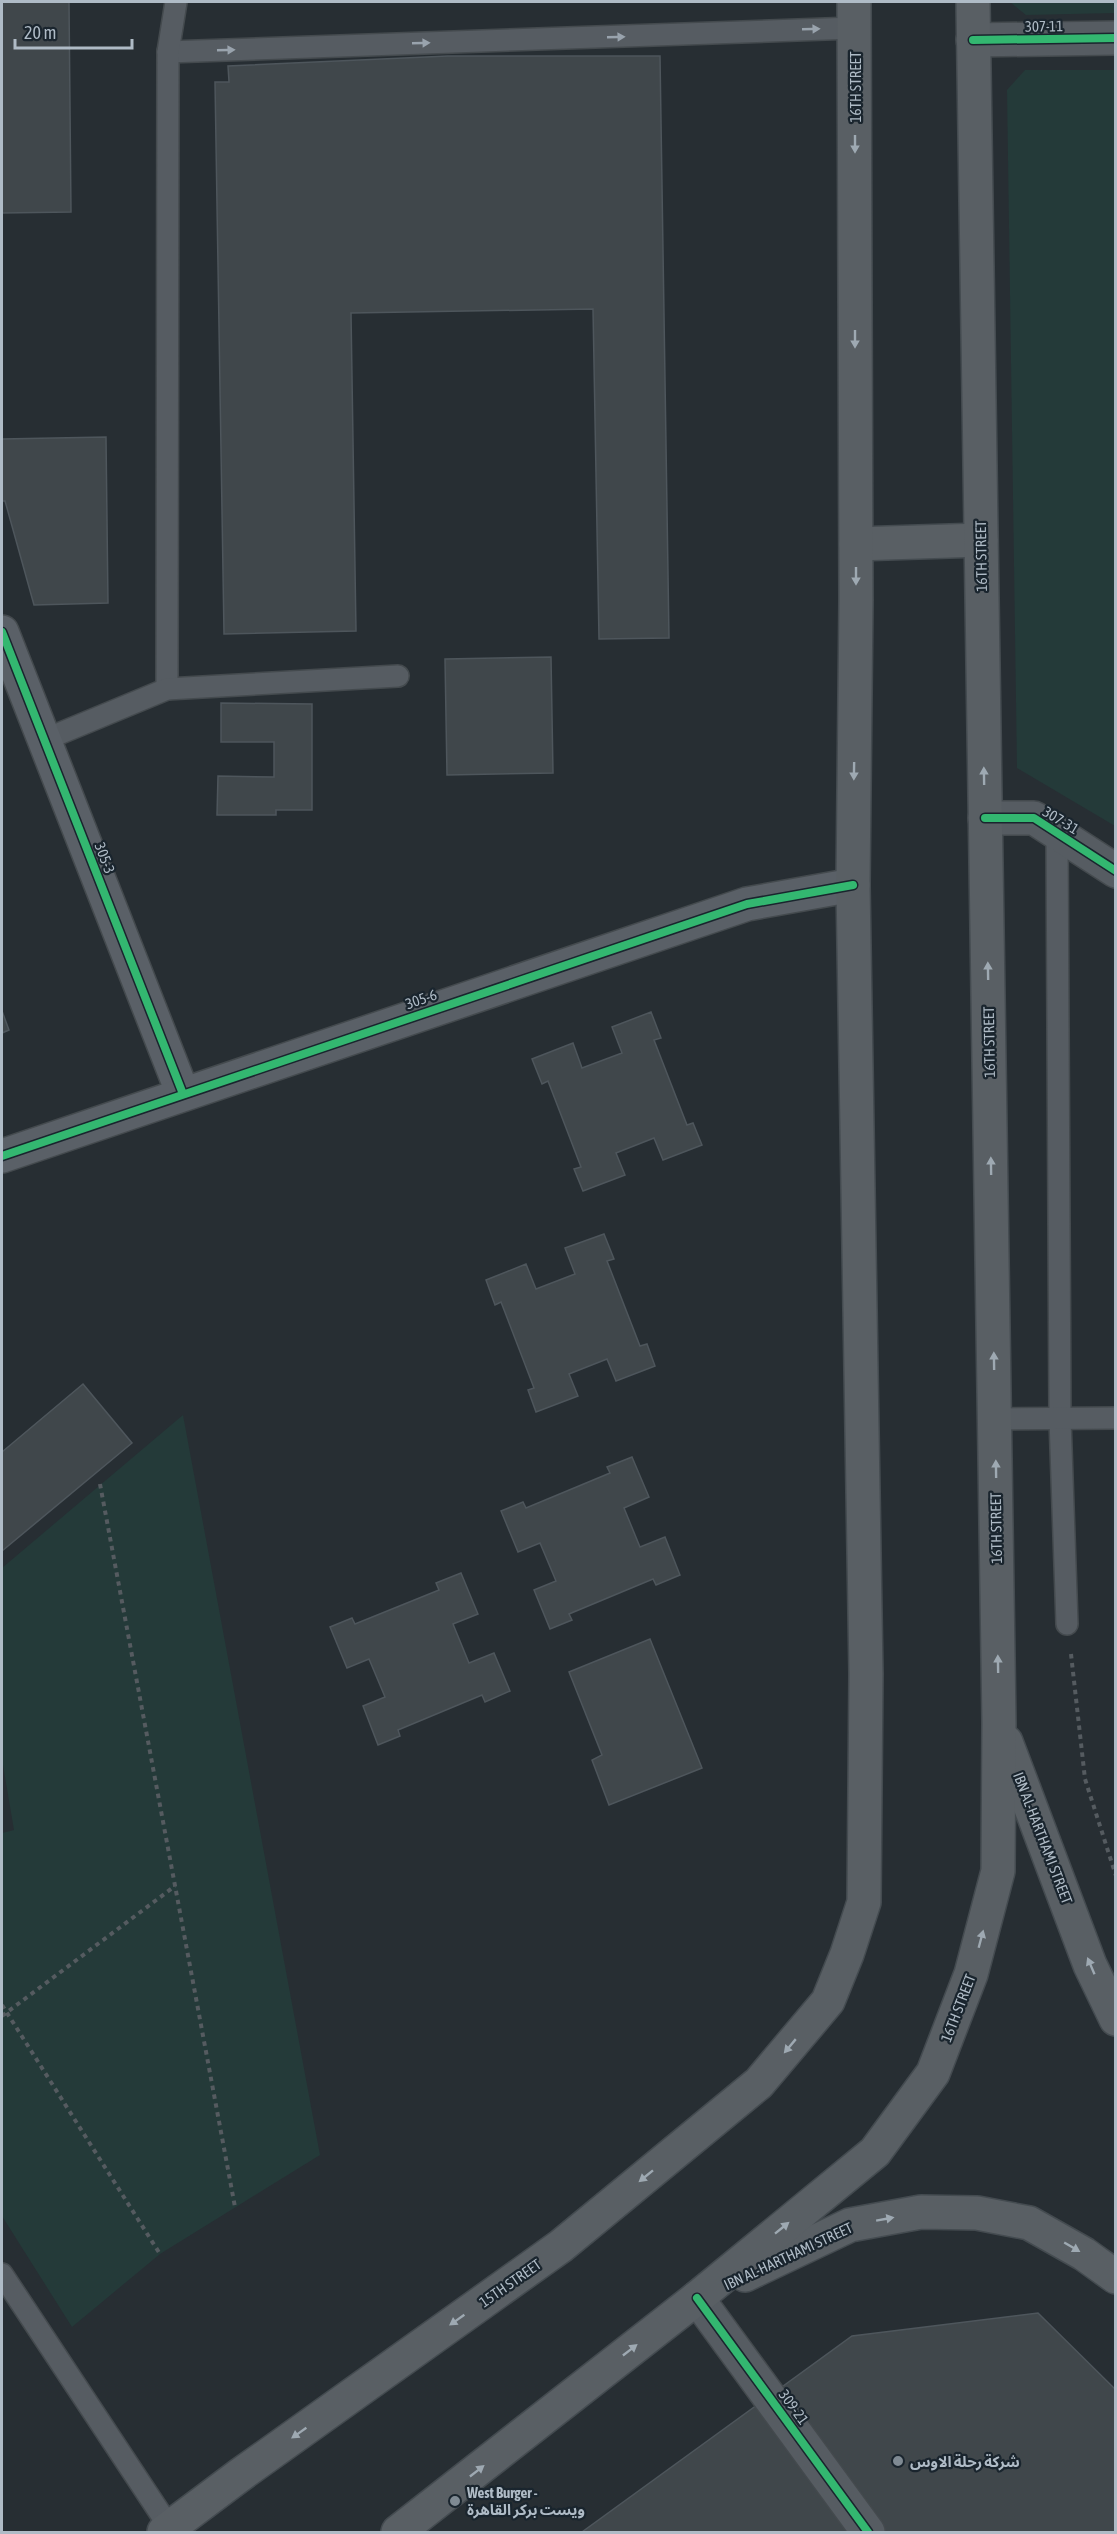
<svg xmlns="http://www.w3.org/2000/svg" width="1117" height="2534" font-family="'Asap Condensed','Noto Sans Arabic',sans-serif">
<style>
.green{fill:#243a39}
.building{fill:#40474b;stroke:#4e565c;stroke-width:1.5}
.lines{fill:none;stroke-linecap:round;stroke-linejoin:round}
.lane-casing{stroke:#444a4e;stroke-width:24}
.street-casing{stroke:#444a4e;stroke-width:36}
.secondary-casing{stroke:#444a4e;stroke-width:36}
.primary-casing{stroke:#444b50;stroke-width:36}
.path{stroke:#555b60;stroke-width:4;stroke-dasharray:4.5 4.5;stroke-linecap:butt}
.lane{stroke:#565c62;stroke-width:21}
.street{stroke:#565c62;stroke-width:33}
.secondary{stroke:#5a6067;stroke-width:33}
.primary{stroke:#595f64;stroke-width:33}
.cycleway-casing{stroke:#1a252e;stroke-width:11}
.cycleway{stroke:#33b770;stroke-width:8}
.oneway{fill:#99a3ad}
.oneway2{fill:#9ea9b2}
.poi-dot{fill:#7f8a93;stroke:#1a252e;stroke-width:2}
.labels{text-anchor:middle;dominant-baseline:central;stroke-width:4.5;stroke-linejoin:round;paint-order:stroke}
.street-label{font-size:15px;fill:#afbbc6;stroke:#1a252e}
.poi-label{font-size:15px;font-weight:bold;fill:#afbbc6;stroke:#1a252e;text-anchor:start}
</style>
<rect width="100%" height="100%" fill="#272e33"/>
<g class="green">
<polygon points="1010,2 1115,2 1115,13 1026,15"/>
<polygon points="1025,70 1115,70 1115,826 1017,768 1007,90"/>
<polygon points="183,1415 320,2155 160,2254 72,2327 2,2216 2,1833 14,1830 2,1759 2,1568"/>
</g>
<g class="building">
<polygon points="2,2 69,2 71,212 2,213"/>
<polygon points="448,56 660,56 669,638 599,639 593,309 351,313 356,631 224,634 215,82 229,82 228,66"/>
<polygon points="106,437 108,603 34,605 5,501 2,501 2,439"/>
<polygon points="551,657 553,773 447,775 445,659"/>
<polygon points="221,703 312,704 312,810 276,810 276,815 217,815 218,776 274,777 274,742 221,742"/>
<polygon points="2,1011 9,1030 2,1033"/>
<polygon points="651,1012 661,1038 654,1040 687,1125 693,1123 702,1145 663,1160 654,1138 616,1153 625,1175 583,1191 574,1169 581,1167 548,1081 542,1084 532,1059 573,1043 582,1068 622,1053 612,1027"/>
<polygon points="604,1234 614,1259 607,1261 640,1346 647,1344 655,1366 616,1381 607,1359 569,1374 578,1396 536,1412 528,1390 534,1388 501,1302 495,1305 486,1280 526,1264 536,1289 575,1274 565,1248"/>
<polygon points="83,1384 132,1443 2,1551 2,1452"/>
<polygon points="632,1457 649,1497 624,1508 640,1547 665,1537 680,1575 656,1585 653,1579 569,1614 572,1620 550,1629 534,1590 556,1581 540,1543 518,1552 501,1511 523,1502 526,1508 610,1473 607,1467"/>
<polygon points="461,1573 478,1614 453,1624 469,1663 494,1653 510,1691 485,1702 482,1695 398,1730 400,1736 378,1745 363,1706 385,1697 369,1659 347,1668 330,1627 352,1618 355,1624 439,1590 436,1583"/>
<polygon points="650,1639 702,1768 609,1805 592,1760 602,1755 569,1672"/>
<polygon points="1038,2313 1116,2390 1116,2532 582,2532 852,2336"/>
</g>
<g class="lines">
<g class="lane-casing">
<g id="lane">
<polyline points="168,52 854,28"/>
<polyline points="167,689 168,52 176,2"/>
<polyline points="44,740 167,689 398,676"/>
<polyline points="1057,833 1060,1419 1067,1624"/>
<polyline points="995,1419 1116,1418"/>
<polyline points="2,2274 170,2528"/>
</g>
</g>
<g class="street-casing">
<g id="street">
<polyline points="973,40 1116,38"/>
<polyline points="985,818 1034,818 1116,871"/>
<polyline points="697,2298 868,2532"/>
</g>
</g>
<g class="secondary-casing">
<g id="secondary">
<polyline points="2,632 183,1094"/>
<polyline points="2,1156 747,904 853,885"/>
</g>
</g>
<g class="primary-casing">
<g id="primary">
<polyline points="856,544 981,540"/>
<polyline points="1006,1742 1090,1965 1116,2019"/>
<polyline points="745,2275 850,2225 921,2212 977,2213 1029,2223 1084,2254 1116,2277"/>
<polyline points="164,2532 240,2475 561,2246 759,2083 828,2001 847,1954 864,1902 866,1674 853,885 856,600 854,2"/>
<polyline points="398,2532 697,2298 875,2152 933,2073 971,1974 998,1871 999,1723 973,2"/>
</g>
</g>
<g class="path">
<polyline points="100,1484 235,2207"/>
<polyline points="1071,1654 1085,1779 1116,1876"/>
<polyline points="2,2005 160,2254"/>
<polyline points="2,2016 175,1886"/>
</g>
<use href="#lane" class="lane"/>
<use href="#street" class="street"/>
<use href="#secondary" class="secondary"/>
<use href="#primary" class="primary"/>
<g class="cycleway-casing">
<g id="cycleway">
<polyline points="973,40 1116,38"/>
<polyline points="2,632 183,1094"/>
<polyline points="985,818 1034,818 1116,871"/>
<polyline points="2,1156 747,904 853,885"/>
<polyline points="697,2298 868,2532"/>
</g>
</g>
<use href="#cycleway" class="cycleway"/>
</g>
<defs><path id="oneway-solid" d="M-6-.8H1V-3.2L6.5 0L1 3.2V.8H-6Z" transform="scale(1.5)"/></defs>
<g class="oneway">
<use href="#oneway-solid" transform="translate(811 29) rotate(-2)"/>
<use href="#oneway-solid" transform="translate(616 37) rotate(-2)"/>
<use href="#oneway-solid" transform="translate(421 43) rotate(-2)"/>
<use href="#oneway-solid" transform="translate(226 50) rotate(-2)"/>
</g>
<g class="oneway2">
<use href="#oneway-solid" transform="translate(855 144) rotate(90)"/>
<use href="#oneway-solid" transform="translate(855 339) rotate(90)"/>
<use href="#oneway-solid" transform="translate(856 576) rotate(90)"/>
<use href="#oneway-solid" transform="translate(854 771) rotate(91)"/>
<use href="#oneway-solid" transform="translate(984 776) rotate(-91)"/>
<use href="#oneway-solid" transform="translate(988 971) rotate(-91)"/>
<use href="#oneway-solid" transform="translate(991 1166) rotate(-91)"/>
<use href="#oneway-solid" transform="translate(994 1361) rotate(-91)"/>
<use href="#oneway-solid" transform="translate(996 1469) rotate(-91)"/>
<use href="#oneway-solid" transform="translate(998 1664) rotate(-91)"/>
<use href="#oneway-solid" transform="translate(981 1939) rotate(-75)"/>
<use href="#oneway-solid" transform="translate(1091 1966) rotate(-113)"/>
<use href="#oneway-solid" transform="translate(790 2046) rotate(130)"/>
<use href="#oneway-solid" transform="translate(646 2176) rotate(141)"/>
<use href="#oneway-solid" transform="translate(885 2219) rotate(-10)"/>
<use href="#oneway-solid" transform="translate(782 2228) rotate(-39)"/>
<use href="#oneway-solid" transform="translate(1072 2247) rotate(30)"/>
<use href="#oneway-solid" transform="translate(457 2320) rotate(145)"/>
<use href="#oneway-solid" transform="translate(630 2350) rotate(-38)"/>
<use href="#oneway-solid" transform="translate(299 2433) rotate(145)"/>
<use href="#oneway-solid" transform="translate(477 2471) rotate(-38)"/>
</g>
<g class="poi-dot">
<circle cx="898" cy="2461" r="6"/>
<circle cx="455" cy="2501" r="6"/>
</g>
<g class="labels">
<g class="street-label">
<text transform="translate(1044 26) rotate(-1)">307-11</text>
<text transform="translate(855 87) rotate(-90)">16TH STREET</text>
<text transform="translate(981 556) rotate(-91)">16TH STREET</text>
<text transform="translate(1061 820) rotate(31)">307-31</text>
<text transform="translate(105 858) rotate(69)">305-3</text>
<text transform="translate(421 999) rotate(-19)">305-6</text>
<text transform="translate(989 1042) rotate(-91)">16TH STREET</text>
<text transform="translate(996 1528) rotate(-91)">16TH STREET</text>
<text transform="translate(1043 1838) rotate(69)">IBN AL-HARTHAMI STREET</text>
<text transform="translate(958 2008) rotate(-69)">16TH STREET</text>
<text transform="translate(788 2256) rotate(-25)">IBN AL-HARTHAMI STREET</text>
<text transform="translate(510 2283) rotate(-35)">15TH STREET</text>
<text transform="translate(794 2407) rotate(54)">309-21</text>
</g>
<g class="poi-label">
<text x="910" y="2461">شركة رحلة الاوس</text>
<text x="467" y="2492">West Burger -<tspan x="467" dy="17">ويست بركر القاهرة</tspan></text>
</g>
</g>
<rect width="1117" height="2534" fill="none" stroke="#afbbc6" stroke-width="6"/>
<path d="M15 39v9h117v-9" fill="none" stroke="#afbbc6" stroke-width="3"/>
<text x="24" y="39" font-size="18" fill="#afbbc6" stroke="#1a252e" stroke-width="4.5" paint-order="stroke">20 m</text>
</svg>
